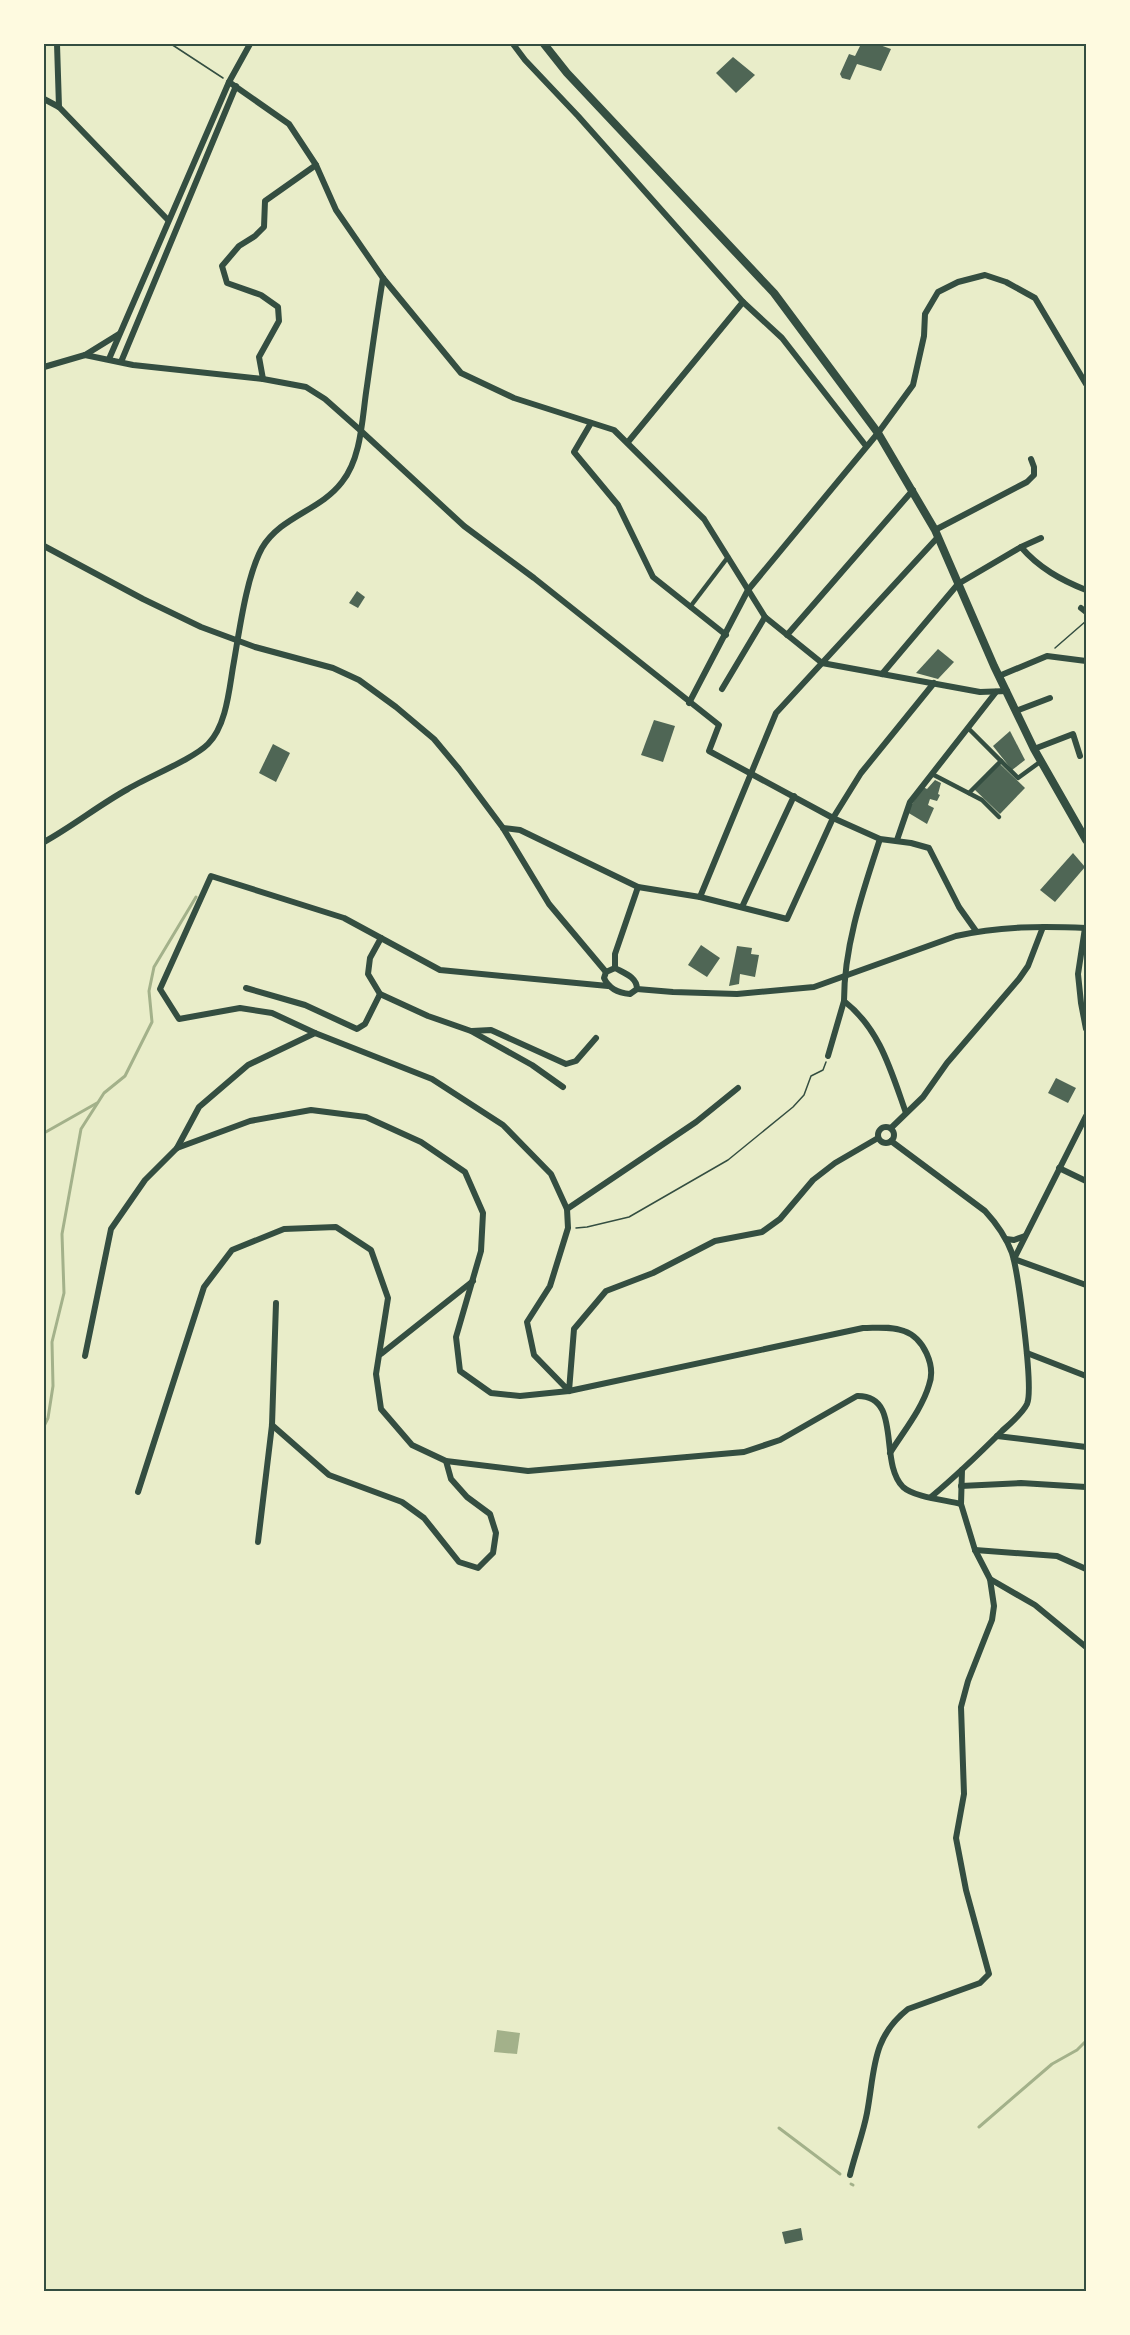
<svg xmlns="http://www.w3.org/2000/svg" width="1130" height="2335" font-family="'Playfair Display',serif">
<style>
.water{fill:#a3b18a}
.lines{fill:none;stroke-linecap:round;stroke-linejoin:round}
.stream{stroke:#a3b18a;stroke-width:3}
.building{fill:#4f6655}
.path{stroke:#344e41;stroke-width:1.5}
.pedestrian{stroke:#344e41;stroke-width:4.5}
.minor{stroke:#344e41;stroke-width:6}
.secondary{stroke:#344e41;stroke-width:8}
.neatline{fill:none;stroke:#344e41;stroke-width:2}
</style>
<rect width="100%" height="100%" fill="#e9edc9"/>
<polygon class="water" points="497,2030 520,2033 517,2054 494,2052"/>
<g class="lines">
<g class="stream">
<polyline points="44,1133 97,1103"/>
<polyline points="44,1426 48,1418 53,1386 52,1342 64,1293 62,1234 81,1129 104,1093 125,1076 152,1022 149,991 154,967 196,897"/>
<polyline points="979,2127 1052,2064 1077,2050 1086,2041"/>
<polyline points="779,2128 840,2174"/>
<polyline points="851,2184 853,2185"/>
</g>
</g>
<g class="building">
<polygon points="861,44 877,44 891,49 881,71 857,64 850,80 842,78 840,74 849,54 855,56"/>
<polygon points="733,57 755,75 736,93 716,73"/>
<polygon points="357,591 365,597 358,608 349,603"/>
<polygon points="938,649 954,662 938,679 916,673"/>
<polygon points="654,720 675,726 663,762 641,755"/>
<polygon points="1010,731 1025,760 1012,770 993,746"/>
<polygon points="273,744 290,753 276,782 259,773"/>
<polygon points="999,763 1025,788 1000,814 974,789"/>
<polygon points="935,780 941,783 938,794 940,795 937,801 930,799 928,805 934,808 927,824 907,812 923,787 927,789"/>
<polygon points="1073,853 1085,867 1055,902 1040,890"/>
<polygon points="701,945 720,958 707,977 688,965"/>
<polygon points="737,946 752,948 751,954 759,955 755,977 740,974 739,984 729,986"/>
<polygon points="1056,1078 1076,1088 1068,1103 1048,1093"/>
<polygon points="801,2228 803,2240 785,2244 782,2232"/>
</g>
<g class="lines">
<g class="path">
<polyline points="171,44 223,78"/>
<polyline points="1055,648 1086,621"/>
<polyline points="576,1228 587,1227 629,1217 728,1160 793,1107 804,1095 811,1076 823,1070 826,1062"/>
</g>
<g class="pedestrian">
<polyline points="690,607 728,557"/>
<polyline points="969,729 1018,778 1040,762"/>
<polyline points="932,774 982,800 999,817"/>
<polyline points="969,793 1001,761"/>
</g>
<g class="minor">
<polyline points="57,44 59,107"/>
<polyline points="513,44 525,60 578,116 743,302 782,338 866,446"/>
<polyline points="229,82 289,124 316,165 336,210 383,278 461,373 514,398 614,430 704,519 765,617 822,663 980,692 1007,691"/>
<polyline points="44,99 59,107 168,220"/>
<polyline points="85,355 119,334"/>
<polyline points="109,359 229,82 250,44"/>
<polyline points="121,362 236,86"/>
<polyline points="44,367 85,355 133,365 263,379 306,387 325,399 360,430 464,526 534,578 719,725 709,751 833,818 880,839 911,843 929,848 959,907 976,931"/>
<polyline points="263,379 259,357 279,321 278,307 261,295 227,283 222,266 239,246 255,236 264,227 265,201 316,165"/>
<polyline points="591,423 574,452 618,505 653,577 726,635"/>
<polyline points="628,442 743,302"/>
<polyline points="935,530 1027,482 1034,475 1034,467 1031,459"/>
<polyline points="44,546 143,599 201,627 255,647 333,668 359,680 396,707 434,739 459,769 503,828 549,904 606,972"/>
<polyline points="1021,547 1041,538"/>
<polyline points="1081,608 1086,612"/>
<polyline points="787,635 913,490"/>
<path d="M 882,674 L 958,584 L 1021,547 C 1039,568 1061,580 1086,590"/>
<polyline points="999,676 1047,656 1086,661"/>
<polyline points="722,689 765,617"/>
<polyline points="689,703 748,590 878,433 913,385 924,336 925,314 938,292 958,282 985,275 1006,282 1035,298 1086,384"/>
<polyline points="1016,711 1050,698"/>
<polyline points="1034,749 1073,734 1080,756"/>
<polyline points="503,828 520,830 638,887 700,897 787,919 833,818 861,773 934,683"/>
<path d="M 880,839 C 863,891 844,945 844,1001 C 880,1029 891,1071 906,1113"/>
<polyline points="897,840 910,802 996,692"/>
<path d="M 44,842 C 73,826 99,805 128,789 C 148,777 193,759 208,744 C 226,726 229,691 233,667 C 239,634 246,577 262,548 C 281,516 320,511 342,482 C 362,457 362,417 367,386 C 372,350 377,314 383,278"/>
<polyline points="700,897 776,713 938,537"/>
<polyline points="742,907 794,796"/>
<polyline points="1085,928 1078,974 1081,1003 1086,1029"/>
<path d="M 615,968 C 624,973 637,977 637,989 L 630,994 C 618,993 609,989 604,978 L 606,972 Z"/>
<polyline points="615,968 615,954 638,887"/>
<polyline points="246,988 305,1005 357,1029 365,1024 380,994 428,1016 471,1031 532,1065 563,1087"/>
<path d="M 637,989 L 673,992 L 737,994 L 814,987 L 956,936 C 999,926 1043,926 1086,928"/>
<polyline points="380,994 368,974 370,958 381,938"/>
<polyline points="472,1031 491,1030 566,1064 576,1061 596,1038"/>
<polyline points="315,1033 272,1013 240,1008 179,1019 160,989 211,876 344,918 440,970 608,986"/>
<polyline points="828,1056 844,1001"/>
<circle cx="886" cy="1135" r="8"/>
<polyline points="891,1128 923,1097 947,1063 1019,979 1028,966 1043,927"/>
<path d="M 891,1141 L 985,1211 C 997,1224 1006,1237 1012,1253 C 1018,1272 1034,1389 1027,1404 C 1022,1414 1011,1423 1002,1431 C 979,1454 956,1476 931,1497"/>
<polyline points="177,1148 199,1107 248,1065 315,1033 432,1079 503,1125 551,1174 567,1209 568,1228 550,1286 527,1322 534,1355 569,1391 574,1329 606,1291 653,1273 715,1241 762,1232 780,1219 813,1180 835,1163 878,1138"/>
<polyline points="1059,1168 1086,1181"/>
<polyline points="567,1209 696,1122 738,1088"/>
<polyline points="1006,1239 1014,1240 1025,1236"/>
<polyline points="1014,1259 1086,1116"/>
<polyline points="1014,1259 1086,1285"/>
<polyline points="1027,1353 1086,1376"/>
<polyline points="381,1354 473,1281"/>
<path d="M 85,1356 L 111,1229 L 145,1180 L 177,1148 L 250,1121 L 311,1110 L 366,1117 L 421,1142 L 465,1172 L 483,1213 L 481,1251 L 456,1337 L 460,1371 L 491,1393 L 520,1396 L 569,1391 L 863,1328 C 877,1328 891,1326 904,1331 C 924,1338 936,1366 929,1385 C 922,1409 903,1432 890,1453"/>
<polyline points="272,1425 329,1475 402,1502 424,1518 459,1562 478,1568 493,1553 496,1533 490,1514 467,1497 451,1479 446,1461"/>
<polyline points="997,1436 1086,1447"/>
<polyline points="961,1486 1021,1483 1086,1487"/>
<path d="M 138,1492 L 204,1287 L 232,1250 L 284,1229 L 336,1227 L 371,1250 L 388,1298 L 376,1374 L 381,1409 L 412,1445 L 446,1461 L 528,1471 L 744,1452 L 780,1440 L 857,1396 C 903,1395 878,1462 903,1487 C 914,1497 945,1500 961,1504"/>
<polyline points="258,1542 272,1425 276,1303"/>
<polyline points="975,1550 1057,1556 1086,1569"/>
<polyline points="990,1579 1035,1605 1086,1647"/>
<path d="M 850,2175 C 855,2154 863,2134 867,2113 C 875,2071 871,2038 908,2009 L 980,1983 L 989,1974 L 966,1890 L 956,1838 L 964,1794 L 961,1707 L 968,1681 L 992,1620 L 994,1606 L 990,1579 L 975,1550 L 961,1504 L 962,1470"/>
</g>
<polyline class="secondary" points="544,44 567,73 774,293 878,433 935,530 994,666 1034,749 1086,840"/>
</g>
<rect width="1130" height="2335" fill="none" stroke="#fefae0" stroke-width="90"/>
<rect x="45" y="45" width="1040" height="2245" class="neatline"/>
</svg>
